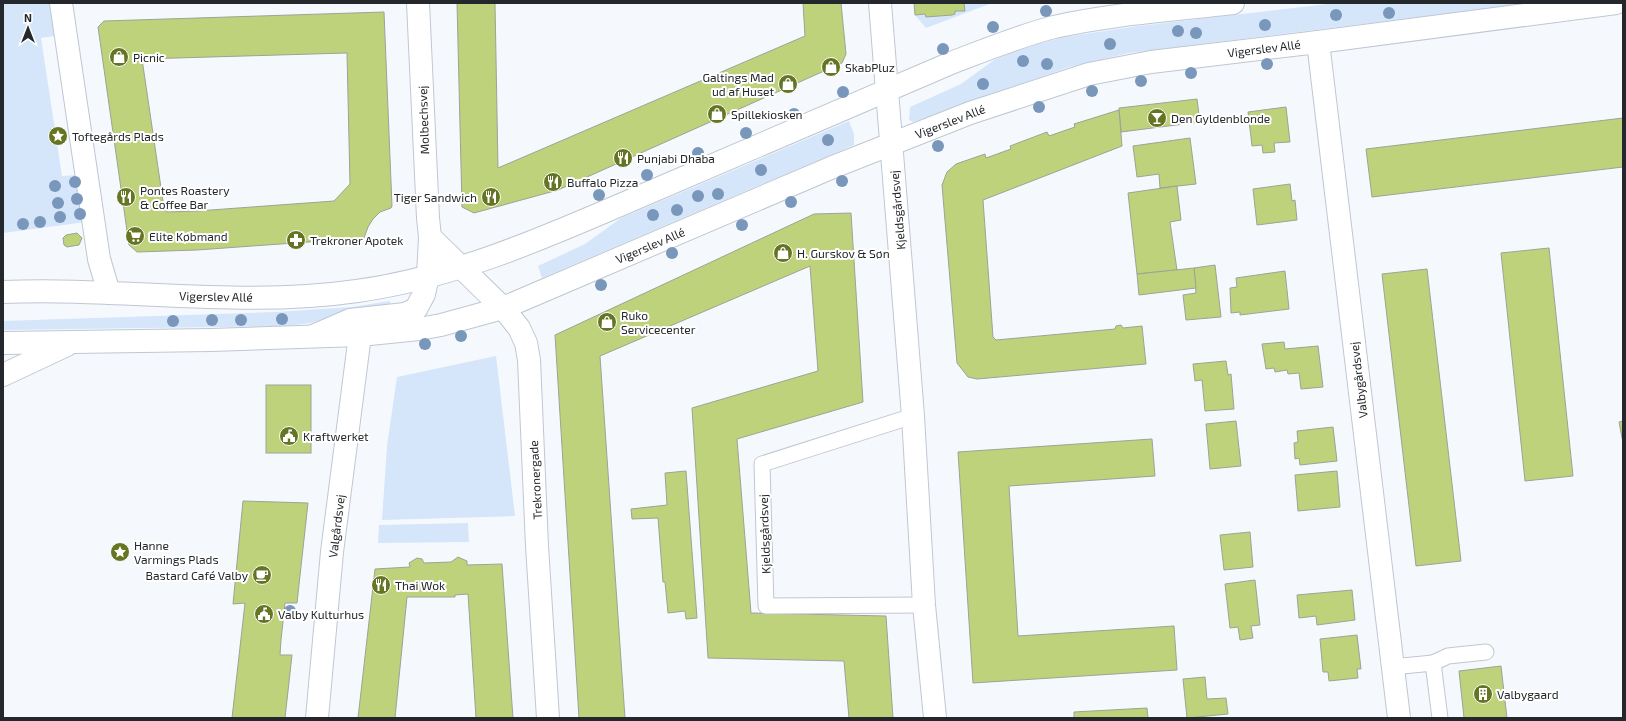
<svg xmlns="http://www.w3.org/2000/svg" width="1626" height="721" font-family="'Exo 2',sans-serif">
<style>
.green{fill:#d5e5fa}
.building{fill:#bdd27a;stroke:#9fa296;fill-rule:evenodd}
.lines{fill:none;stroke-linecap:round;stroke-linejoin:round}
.service-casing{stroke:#bfc7d2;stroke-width:17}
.minor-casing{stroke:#bfc7d2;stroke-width:24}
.tertiary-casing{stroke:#bfc7d2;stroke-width:24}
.service{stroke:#fff;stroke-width:15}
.minor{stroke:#fff;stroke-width:22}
.tertiary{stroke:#fff;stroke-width:22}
.tree{fill:#7897bb}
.labels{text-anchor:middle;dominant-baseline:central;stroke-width:4;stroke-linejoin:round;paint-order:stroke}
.street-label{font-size:12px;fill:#24272b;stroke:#fff}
.poi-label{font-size:12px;fill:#24272b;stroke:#fff;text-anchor:start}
</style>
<rect width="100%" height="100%" fill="#f5f9fd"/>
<g class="green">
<polygon points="3,3 50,3 54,36 41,38 62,176 80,175 86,222 3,233"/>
<polygon points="914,3 992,3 926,28 915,15"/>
<polygon points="1336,3 1533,3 1129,53 1069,67 913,122 909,120 910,107 961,84 994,60 1016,51 1041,43 1064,37 1139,26"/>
<polygon points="849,121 854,134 854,145 542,278 538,266 585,244 621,218"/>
<polygon points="390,301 391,310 338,314 311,323 285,326 3,330 3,321 276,312 352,307"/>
<polygon points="496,356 515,516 382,520 387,446 397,377"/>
<polygon points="468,523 469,542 378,543 379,525"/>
</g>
<g class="building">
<polygon points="457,3 495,3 498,168 805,36 803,3 841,3 846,54 842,63 558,190 474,213 462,207"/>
<polygon points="914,3 964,3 965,11 955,11 955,14 952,15 926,17 925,14 915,15"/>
<path d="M 384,12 L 392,206 L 391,208 L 380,212 L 373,219 L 368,227 L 364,238 L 197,250 L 137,252 L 129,245 L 98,27 L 104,21 ZM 347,53 L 350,184 L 334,201 L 197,211 L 167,212 L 164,208 L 142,59 Z"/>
<polygon points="1197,99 1200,122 1121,132 1119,108"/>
<polygon points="1286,107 1290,142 1274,143 1275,152 1263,153 1262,145 1252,146 1248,112"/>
<polygon points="1119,110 1122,146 983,200 993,337 996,340 1115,329 1116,326 1121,325 1123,328 1142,326 1146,364 977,379 968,377 957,363 942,185 947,172 956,164 985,154 986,158 1011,149 1010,146 1047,132 1049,136 1075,127 1074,124"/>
<polygon points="1623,118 1623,167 1372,197 1366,149"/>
<polygon points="1190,138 1196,184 1160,188 1159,174 1137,177 1133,146"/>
<polygon points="1290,184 1292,201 1295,200 1297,220 1257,225 1253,189"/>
<polygon points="1177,186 1181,220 1170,222 1177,270 1137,274 1128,193"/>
<polygon points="851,213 863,402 737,439 751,613 886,616 893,718 849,718 844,661 708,658 692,408 818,371 810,266 600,356 625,718 579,718 555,335 814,214"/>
<polygon points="77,233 82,238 79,245 67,247 64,245 63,238 66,235"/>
<polygon points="1549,248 1573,476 1525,481 1501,253"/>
<polygon points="1215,265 1221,317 1186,320 1183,295 1196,293 1194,268"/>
<polygon points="1194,268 1196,288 1139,295 1137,274"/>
<polygon points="1427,269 1461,561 1416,566 1382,274"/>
<polygon points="1285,271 1289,309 1240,315 1240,312 1231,313 1230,288 1237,287 1236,278"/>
<polygon points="1284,342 1285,349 1318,346 1323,387 1301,389 1299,373 1288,374 1287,370 1275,372 1274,368 1266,369 1262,344"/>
<polygon points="1226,361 1228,375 1231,374 1234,409 1205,411 1202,380 1195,381 1193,364"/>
<rect x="266" y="385" width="45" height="68"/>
<polygon points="1236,421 1241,466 1210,469 1206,424"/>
<polygon points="1623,421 1623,443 1619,422"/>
<polygon points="1333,427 1337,461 1300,465 1299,458 1295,459 1294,443 1298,442 1297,431"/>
<polygon points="1152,439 1155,476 1009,486 1018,636 1174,626 1177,670 973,683 958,452"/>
<polygon points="686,471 697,618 686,619 685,611 668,613 665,582 663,582 658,518 632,519 631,509 667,505 665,473"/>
<polygon points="1337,471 1340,507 1298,511 1295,475"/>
<polygon points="243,501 308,503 297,603 285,603 281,640 280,655 292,655 285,718 232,718 245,603 233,604"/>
<polygon points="1250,532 1253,567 1224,570 1220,535"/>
<polygon points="458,557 467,561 467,565 502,564 513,718 476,718 468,594 455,595 455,597 407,597 395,718 358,718 375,569 410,567 409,563 417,558 422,559 424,563 451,562"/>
<polygon points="1255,580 1260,625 1251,626 1253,638 1240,640 1238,627 1230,628 1225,584"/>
<polygon points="1352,590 1355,620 1317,625 1316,616 1299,618 1297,595"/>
<polygon points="1357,635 1361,669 1357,669 1358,678 1329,681 1328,672 1323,672 1320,639"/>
<polygon points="1501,666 1507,718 1464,718 1459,671"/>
<polygon points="1205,677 1207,699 1226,698 1228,714 1187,718 1183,679"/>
<polygon points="1147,708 1148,718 1074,718 1074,712"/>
</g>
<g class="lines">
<g class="service-casing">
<g id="service">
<polyline points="913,416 762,464 766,606 924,605"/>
<polyline points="1433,663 1448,656 1486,652"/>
<polyline points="1392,667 1433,663 1440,718"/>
</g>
</g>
<g class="minor-casing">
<g id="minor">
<polyline points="61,3 99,259 109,293"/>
<polyline points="418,3 428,218 430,237 503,308 519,328 526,343 529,360 537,546 548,718"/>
<polyline points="880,3 913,416 924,605 935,718"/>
<polyline points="1318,42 1399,718"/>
<polyline points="313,336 350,320 405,314 416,309 424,294 428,276 430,237"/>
<polyline points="317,718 332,552 360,335"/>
</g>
</g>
<g class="tertiary-casing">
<g id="tertiary">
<path d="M 3,292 C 121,287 239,308 357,291 C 459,277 555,233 648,193 C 749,150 850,107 951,63 C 985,50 1019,36 1054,27 C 1113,14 1173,10 1233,3"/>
<polyline points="3,343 211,340 360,335 419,329 441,325 503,308 833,167 970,113 1089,74 1151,62 1318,42 1616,3"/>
<polyline points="3,375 67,345"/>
</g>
</g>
<use href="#service" class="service"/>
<use href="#minor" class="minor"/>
<use href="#tertiary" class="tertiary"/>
</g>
<g class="tree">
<circle cx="1046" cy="11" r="6"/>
<circle cx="1389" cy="13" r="6"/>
<circle cx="1336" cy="15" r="6"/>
<circle cx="1265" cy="25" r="6"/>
<circle cx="993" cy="27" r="6"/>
<circle cx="1178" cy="31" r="6"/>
<circle cx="1196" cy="33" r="6"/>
<circle cx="1110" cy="44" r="6"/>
<circle cx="943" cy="49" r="6"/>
<circle cx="1023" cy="61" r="6"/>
<circle cx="1047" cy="64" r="6"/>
<circle cx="1267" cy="64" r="6"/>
<circle cx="1191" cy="73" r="6"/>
<circle cx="1141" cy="81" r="6"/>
<circle cx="983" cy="84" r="6"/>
<circle cx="1092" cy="91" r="6"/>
<circle cx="843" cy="92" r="6"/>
<circle cx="1039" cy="107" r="6"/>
<circle cx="794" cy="114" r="6"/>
<circle cx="746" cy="133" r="6"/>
<circle cx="828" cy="140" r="6"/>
<circle cx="938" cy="146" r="6"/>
<circle cx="698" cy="153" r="6"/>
<circle cx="761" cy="170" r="6"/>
<circle cx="647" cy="175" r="6"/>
<circle cx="842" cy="181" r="6"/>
<circle cx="75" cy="182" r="6"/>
<circle cx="55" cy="186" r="6"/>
<circle cx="718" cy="194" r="6"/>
<circle cx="599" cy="195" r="6"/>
<circle cx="698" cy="196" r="6"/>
<circle cx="77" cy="199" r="6"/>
<circle cx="791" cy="202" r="6"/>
<circle cx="58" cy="203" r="6"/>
<circle cx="677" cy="210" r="6"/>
<circle cx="80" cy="214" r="6"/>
<circle cx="653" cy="215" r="6"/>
<circle cx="60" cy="217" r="6"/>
<circle cx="40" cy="222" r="6"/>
<circle cx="23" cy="224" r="6"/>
<circle cx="742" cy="225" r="6"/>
<circle cx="672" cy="253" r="6"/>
<circle cx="601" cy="285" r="6"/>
<circle cx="282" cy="319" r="6"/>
<circle cx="212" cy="320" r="6"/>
<circle cx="241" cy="320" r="6"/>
<circle cx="173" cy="321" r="6"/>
<circle cx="461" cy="336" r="6"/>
<circle cx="425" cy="344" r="6"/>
<circle cx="290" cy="611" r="6"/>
</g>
<defs>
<g id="shop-disc" transform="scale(1)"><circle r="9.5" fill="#657523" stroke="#fff"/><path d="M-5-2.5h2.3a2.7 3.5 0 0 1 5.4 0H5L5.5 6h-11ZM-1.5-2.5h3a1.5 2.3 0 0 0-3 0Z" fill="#fff"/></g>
<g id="bar-disc" transform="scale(1)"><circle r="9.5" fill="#657523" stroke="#fff"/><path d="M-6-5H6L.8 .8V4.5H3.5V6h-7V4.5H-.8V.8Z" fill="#fff"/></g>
<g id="sight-disc" transform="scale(1)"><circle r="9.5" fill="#657523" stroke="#fff"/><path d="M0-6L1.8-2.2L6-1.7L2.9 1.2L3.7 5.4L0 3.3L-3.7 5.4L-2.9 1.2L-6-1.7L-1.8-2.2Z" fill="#fff"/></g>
<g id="restaurant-disc" transform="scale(1)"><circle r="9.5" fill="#657523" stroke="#fff"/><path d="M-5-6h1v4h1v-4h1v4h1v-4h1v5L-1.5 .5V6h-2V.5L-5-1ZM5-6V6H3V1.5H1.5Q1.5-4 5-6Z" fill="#fff"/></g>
<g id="supermarket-disc" transform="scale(1)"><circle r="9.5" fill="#657523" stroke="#fff"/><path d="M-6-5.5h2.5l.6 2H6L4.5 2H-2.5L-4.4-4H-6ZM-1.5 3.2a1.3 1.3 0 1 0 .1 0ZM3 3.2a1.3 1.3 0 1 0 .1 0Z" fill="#fff"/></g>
<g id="pharmacy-disc" transform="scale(1)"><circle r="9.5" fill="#657523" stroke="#fff"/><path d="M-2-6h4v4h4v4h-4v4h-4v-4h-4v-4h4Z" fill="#fff"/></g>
<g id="civic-disc" transform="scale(1)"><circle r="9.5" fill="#657523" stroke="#fff"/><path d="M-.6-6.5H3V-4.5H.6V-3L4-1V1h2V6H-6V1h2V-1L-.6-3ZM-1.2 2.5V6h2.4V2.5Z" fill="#fff"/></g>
<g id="cafe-disc" transform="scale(1)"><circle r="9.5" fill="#657523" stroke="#fff"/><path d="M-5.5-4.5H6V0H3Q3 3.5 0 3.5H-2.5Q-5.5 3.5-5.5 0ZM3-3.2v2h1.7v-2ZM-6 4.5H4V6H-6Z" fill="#fff"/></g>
<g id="building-disc" transform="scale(1)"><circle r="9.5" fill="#657523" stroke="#fff"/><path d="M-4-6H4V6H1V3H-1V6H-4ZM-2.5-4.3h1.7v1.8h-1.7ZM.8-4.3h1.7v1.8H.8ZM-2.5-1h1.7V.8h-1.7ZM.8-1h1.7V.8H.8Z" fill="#fff"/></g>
</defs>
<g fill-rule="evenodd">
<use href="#shop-disc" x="119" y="57"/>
<use href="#shop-disc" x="831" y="67"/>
<use href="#shop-disc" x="788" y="84"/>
<use href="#shop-disc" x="717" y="114"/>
<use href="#bar-disc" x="1157" y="118"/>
<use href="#sight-disc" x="58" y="136"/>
<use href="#restaurant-disc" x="623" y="158"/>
<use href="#restaurant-disc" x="553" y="182"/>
<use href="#restaurant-disc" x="126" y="197"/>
<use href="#restaurant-disc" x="491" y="197"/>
<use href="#supermarket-disc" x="135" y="236"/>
<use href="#pharmacy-disc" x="296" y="240"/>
<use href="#shop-disc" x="783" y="253"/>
<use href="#shop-disc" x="607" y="322"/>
<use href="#civic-disc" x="289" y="436"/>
<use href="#sight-disc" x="120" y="552"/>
<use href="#cafe-disc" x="262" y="575"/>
<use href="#restaurant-disc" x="381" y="585"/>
<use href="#civic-disc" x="264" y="614"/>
<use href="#building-disc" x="1483" y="694"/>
</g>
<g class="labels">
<g class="street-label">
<text transform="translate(1264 48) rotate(-7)">Vigerslev Allé</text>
<text transform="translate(423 120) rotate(-92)">Molbechsvej</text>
<text transform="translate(950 121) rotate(-21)">Vigerslev Allé</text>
<text transform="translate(897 210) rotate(-95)">Kjeldsgårdsvej</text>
<text transform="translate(650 245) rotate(-23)">Vigerslev Allé</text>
<text transform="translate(216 296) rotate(1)">Vigerslev Allé</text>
<text transform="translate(1358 380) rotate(-97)">Valbygårdsvej</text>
<text transform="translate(535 480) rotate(-93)">Trekronergade</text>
<text transform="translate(336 526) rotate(-83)">Valgårdsvej</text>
<text transform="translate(764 534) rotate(-92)">Kjeldsgårdsvej</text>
</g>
<g class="poi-label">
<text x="133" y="57">Picnic</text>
<text x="845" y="67">SkabPluz</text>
<text x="774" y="77" text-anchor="end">Galtings Mad<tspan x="774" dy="14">ud af Huset</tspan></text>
<text x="731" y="114">Spillekiosken</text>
<text x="1171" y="118">Den Gyldenblonde</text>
<text x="72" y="136">Toftegårds Plads</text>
<text x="637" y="158">Punjabi Dhaba</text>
<text x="567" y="182">Buffalo Pizza</text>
<text x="140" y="190">Pontes Roastery<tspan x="140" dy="14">&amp; Coffee Bar</tspan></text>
<text x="477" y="197" text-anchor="end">Tiger Sandwich</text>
<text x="149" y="236">Elite Købmand</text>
<text x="310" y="240">Trekroner Apotek</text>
<text x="797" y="253">H. Gurskov &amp; Søn</text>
<text x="621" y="315">Ruko<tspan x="621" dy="14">Servicecenter</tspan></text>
<text x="303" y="436">Kraftwerket</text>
<text x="134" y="545">Hanne<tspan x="134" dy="14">Varmings Plads</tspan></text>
<text x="248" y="575" text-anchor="end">Bastard Café Valby</text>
<text x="395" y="585">Thai Wok</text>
<text x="278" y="614">Valby Kulturhus</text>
<text x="1497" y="694">Valbygaard</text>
</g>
</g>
<rect width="1626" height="721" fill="none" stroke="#24272b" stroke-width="8"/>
<g transform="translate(28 28)" stroke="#ffffff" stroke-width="3" paint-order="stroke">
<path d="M0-3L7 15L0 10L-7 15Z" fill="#24272b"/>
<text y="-6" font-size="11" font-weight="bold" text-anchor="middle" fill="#24272b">N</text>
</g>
</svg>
